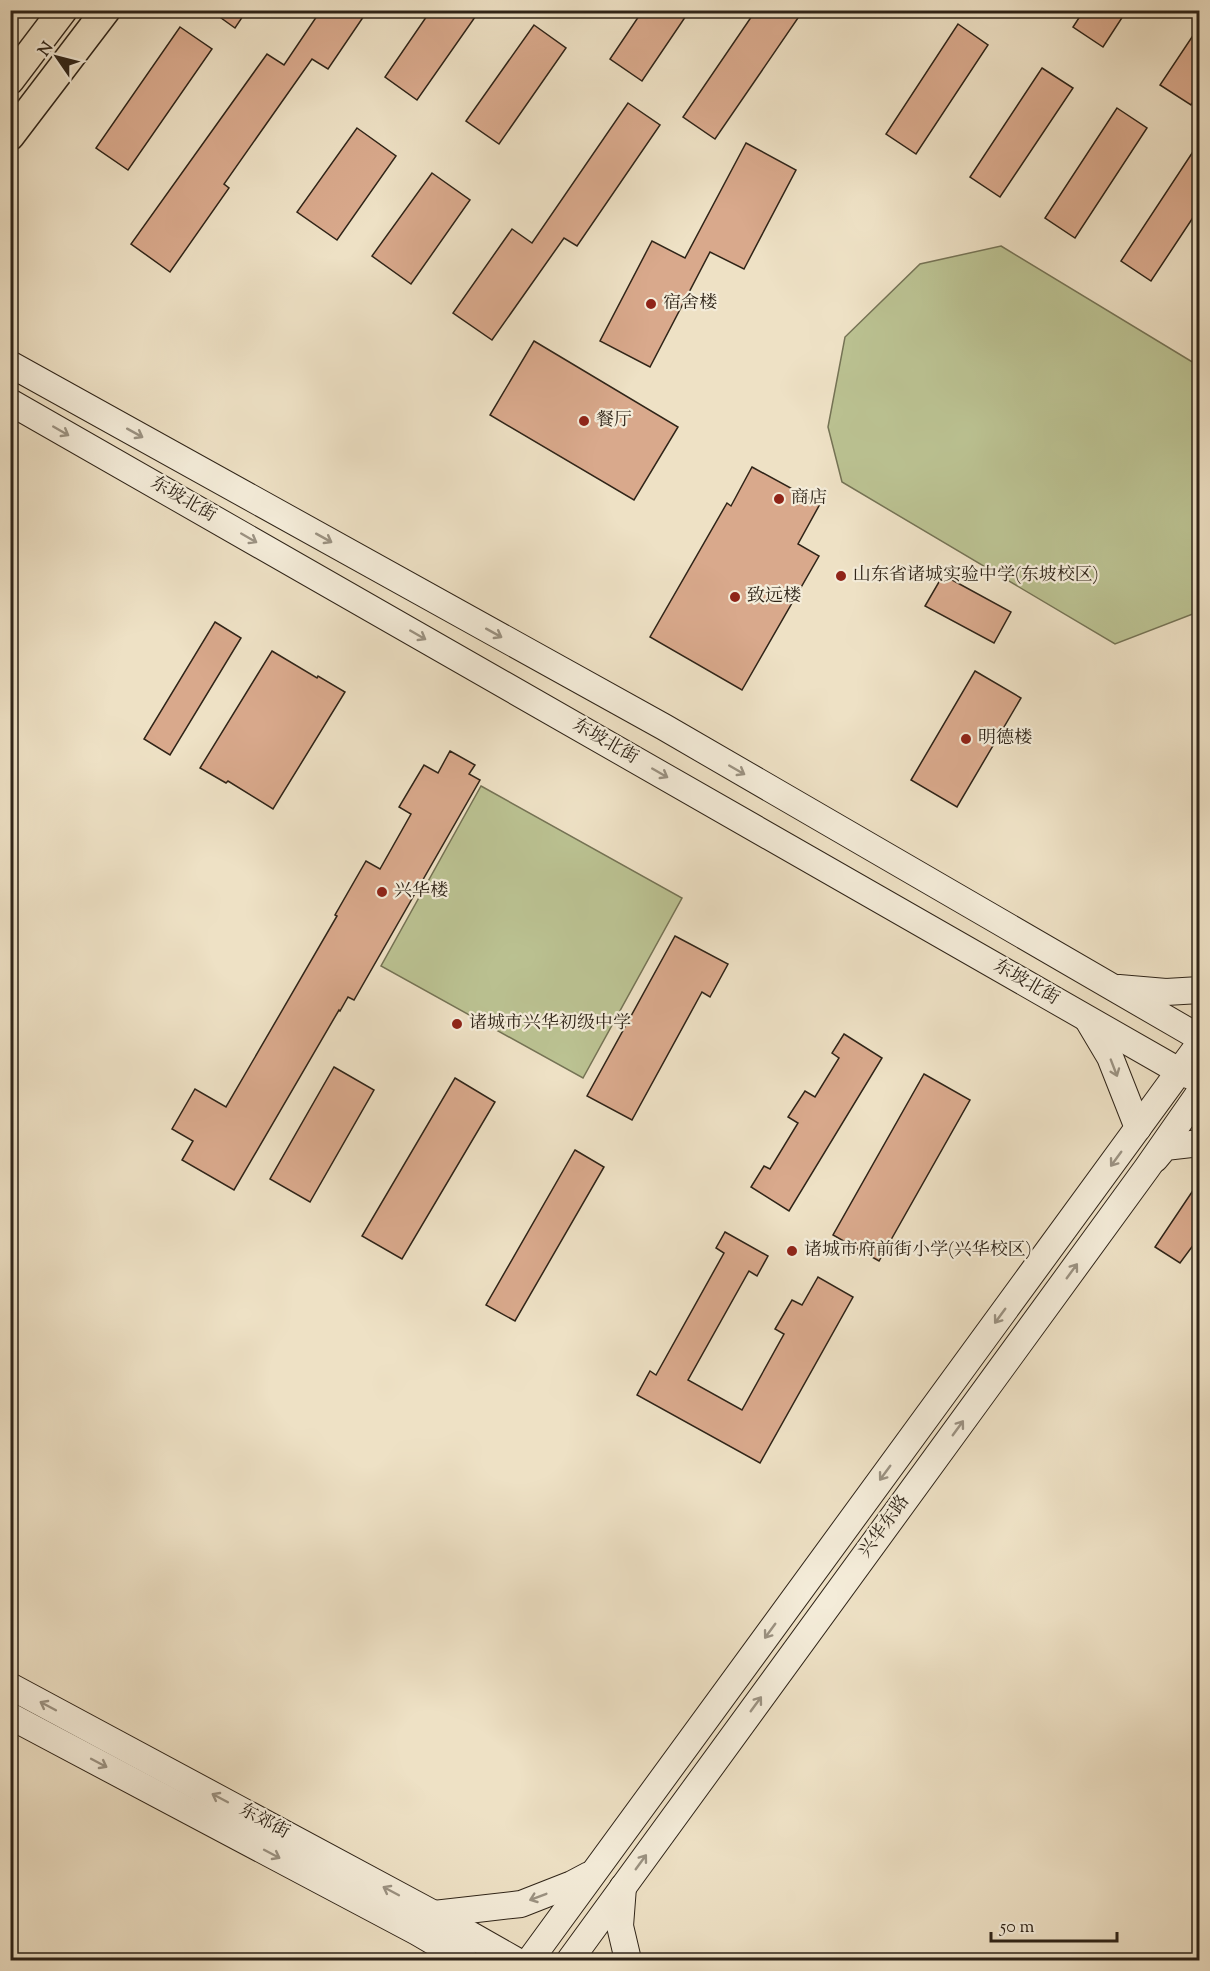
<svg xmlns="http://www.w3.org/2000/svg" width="1210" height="1971" font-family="'Sorts Mill Goudy','Noto Serif SC',serif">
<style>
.green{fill:#bbc292;stroke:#757355;stroke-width:1.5}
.building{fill:#d9a98c;stroke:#2f2418;stroke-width:1.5}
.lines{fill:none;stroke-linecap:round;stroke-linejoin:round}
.secondary-casing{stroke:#2f2418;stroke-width:28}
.primary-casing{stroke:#2f2418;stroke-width:31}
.secondary{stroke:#f4ecd9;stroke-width:26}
.primary{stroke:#eee1c5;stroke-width:28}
.oneway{stroke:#9b9282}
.poi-dot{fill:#8f2418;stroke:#f4ecd9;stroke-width:2}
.labels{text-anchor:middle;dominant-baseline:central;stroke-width:4.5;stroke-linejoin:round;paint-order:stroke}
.poi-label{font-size:18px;fill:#2f2418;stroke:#f4ecd9;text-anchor:start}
.street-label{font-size:18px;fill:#2f2418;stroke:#f4ecd9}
</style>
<rect width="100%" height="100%" fill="#eee1c5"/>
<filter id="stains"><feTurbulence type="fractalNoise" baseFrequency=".00333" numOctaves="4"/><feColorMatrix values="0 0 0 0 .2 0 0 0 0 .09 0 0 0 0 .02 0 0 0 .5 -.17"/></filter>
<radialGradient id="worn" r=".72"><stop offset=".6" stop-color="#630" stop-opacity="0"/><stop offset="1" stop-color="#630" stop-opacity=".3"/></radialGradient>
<g class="green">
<polygon points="1001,246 1199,366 1198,612 1115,644 842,482 828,427 845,337 920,264"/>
<polygon points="481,786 682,898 583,1078 381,966"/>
</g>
<g class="building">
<polygon points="210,10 247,10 235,28"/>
<polygon points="321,10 368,10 328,69 312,59 224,184 229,188 170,272 131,244 267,54 284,65"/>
<polygon points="431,10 480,10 417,100 385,77"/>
<polygon points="643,10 690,10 642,81 610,59"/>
<polygon points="756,10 788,10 798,18 715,139 683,117"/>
<polygon points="1084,10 1127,10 1103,47 1073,27"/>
<polygon points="958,24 988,45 916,154 886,134"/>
<polygon points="534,25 566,48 499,144 466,121"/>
<polygon points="1200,25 1200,91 1191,105 1160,85"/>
<polygon points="180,27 212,49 128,170 96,148"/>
<polygon points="1042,68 1073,88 1000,197 970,177"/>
<polygon points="628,103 660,125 577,246 564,238 492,340 453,313 512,229 532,243"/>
<polygon points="1117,108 1147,128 1075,238 1045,218"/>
<polygon points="357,128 396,156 337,240 297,212"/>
<polygon points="1200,141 1200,207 1151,281 1121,261"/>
<polygon points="746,143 796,170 744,269 710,252 650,367 600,341 652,241 685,258"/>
<polygon points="432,173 470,200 411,284 372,256"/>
<polygon points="534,341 678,427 634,500 490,415"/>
<polygon points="752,467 820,504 798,544 819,556 742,690 650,637 727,503 731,506"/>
<polygon points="943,575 1011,612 994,643 925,606"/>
<polygon points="215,622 241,638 170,755 144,739"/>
<polygon points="272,651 317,678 318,676 345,692 273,809 228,781 226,783 200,768"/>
<polygon points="975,671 1021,698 957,807 911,780"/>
<polygon points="450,751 475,765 469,774 480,780 354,1000 348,997 340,1011 339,1010 234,1190 182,1160 193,1141 172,1129 195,1089 226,1107 337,916 335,915 366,861 380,869 411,814 399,807 424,765 438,773"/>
<polygon points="675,936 728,964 710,997 702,992 632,1120 587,1096"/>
<polygon points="844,1034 882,1058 789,1211 751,1187 764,1166 770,1169 798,1123 788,1117 805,1091 815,1097 839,1058 832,1053"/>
<polygon points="334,1067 374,1090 310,1202 270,1179"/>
<polygon points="924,1074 970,1100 879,1261 833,1235"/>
<polygon points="455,1078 495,1102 402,1259 362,1236"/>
<polygon points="575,1150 604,1167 515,1321 486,1305"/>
<polygon points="1200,1180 1200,1236 1180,1263 1155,1247"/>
<polygon points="725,1232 768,1256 757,1276 749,1271 688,1380 742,1410 784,1334 775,1329 792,1300 802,1305 818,1277 853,1297 760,1463 637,1395 650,1371 656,1375 724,1253 716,1248"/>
</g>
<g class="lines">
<g class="secondary-casing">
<g id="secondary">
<polyline points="10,364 664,727 1200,1038"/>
<polyline points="10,402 1179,1071 1200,1080"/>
<polyline points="1119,988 1166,992 1200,990"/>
<polyline points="1088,1020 1110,1057 1138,1128"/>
<polyline points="1155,1159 1165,1147 1200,1143"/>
<polyline points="10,1686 434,1914 515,1960"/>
<polyline points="10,1716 417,1932 465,1960"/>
<polyline points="623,1887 620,1926 628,1960"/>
<polyline points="434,1914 521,1904 572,1884 589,1875"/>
<polyline points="530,1960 1200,1043"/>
<polyline points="570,1960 1147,1168 1200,1092"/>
</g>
</g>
<g class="primary-casing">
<g id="primary">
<polyline points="10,80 63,10"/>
<polyline points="10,136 106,10"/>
</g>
</g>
<use href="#secondary" class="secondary"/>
<use href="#primary" class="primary"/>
</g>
<defs><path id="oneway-shaft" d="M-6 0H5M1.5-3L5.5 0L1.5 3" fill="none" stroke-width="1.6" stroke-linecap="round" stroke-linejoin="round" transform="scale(1.5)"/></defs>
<g class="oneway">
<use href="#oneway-shaft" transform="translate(61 431) rotate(30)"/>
<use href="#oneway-shaft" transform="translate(135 433) rotate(29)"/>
<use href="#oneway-shaft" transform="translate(249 538) rotate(30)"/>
<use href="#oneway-shaft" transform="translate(324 538) rotate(29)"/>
<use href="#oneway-shaft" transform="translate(494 633) rotate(29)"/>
<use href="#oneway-shaft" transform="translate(418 635) rotate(30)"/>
<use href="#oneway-shaft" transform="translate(737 770) rotate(30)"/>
<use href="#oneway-shaft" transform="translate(660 773) rotate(30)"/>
<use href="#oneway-shaft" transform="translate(1114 1068) rotate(69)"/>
<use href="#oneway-shaft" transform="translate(1116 1159) rotate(126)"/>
<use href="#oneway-shaft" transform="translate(1072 1271) rotate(-54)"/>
<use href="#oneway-shaft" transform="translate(1000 1316) rotate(126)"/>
<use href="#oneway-shaft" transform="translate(958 1428) rotate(-54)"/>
<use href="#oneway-shaft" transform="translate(885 1473) rotate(126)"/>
<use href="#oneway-shaft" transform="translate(770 1631) rotate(126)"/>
<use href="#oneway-shaft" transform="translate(756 1704) rotate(-54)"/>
<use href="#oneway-shaft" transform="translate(48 1706) rotate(-152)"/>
<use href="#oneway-shaft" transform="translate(99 1763) rotate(28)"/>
<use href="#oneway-shaft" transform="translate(220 1798) rotate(-152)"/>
<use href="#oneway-shaft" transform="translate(272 1854) rotate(28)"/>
<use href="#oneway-shaft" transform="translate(641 1862) rotate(-54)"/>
<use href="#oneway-shaft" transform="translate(391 1891) rotate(-152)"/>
<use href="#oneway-shaft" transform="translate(538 1897) rotate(159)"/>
</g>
<g class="poi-dot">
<circle cx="651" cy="304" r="6"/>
<circle cx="584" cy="421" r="6"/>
<circle cx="779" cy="499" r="6"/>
<circle cx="841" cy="576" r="6"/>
<circle cx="735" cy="597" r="6"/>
<circle cx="966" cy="739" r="6"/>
<circle cx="382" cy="892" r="6"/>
<circle cx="457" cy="1024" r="6"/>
<circle cx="792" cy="1251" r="6"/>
</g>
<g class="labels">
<g class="poi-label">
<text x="663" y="304">宿舍楼</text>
<text x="596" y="421">餐厅</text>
<text x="791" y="499">商店</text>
<text x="853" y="576">山东省诸城实验中学(东坡校区)</text>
<text x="747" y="597">致远楼</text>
<text x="978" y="739">明德楼</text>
<text x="394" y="892">兴华楼</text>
<text x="469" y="1024">诸城市兴华初级中学</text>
<text x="804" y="1251">诸城市府前街小学(兴华校区)</text>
</g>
<g class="street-label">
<text transform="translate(183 500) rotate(30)">东坡北街</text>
<text transform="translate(605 742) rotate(30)">东坡北街</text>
<text transform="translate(1026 983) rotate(30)">东坡北街</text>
<text transform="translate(885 1527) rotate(-54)">兴华东路</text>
<text transform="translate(264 1822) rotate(28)">东郊街</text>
</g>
</g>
<rect width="1210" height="1971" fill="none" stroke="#eee1c5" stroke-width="36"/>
<rect x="12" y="12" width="1186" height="1947" fill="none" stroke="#2f2418" stroke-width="3"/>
<rect x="18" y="18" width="1174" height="1935" fill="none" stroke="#2f2418" stroke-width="1.5"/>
<g transform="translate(57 57) rotate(305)" stroke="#f4ecd9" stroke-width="4.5" paint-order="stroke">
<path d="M0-4.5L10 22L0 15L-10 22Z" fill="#2f2418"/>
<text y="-9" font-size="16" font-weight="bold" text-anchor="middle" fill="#2f2418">N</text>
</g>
<path d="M991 1932v9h126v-9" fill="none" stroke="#2f2418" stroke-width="3"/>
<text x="1000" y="1932" font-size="18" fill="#2f2418" stroke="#f4ecd9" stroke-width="4.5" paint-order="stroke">50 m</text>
<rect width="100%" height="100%" filter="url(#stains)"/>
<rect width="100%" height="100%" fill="url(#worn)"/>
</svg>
